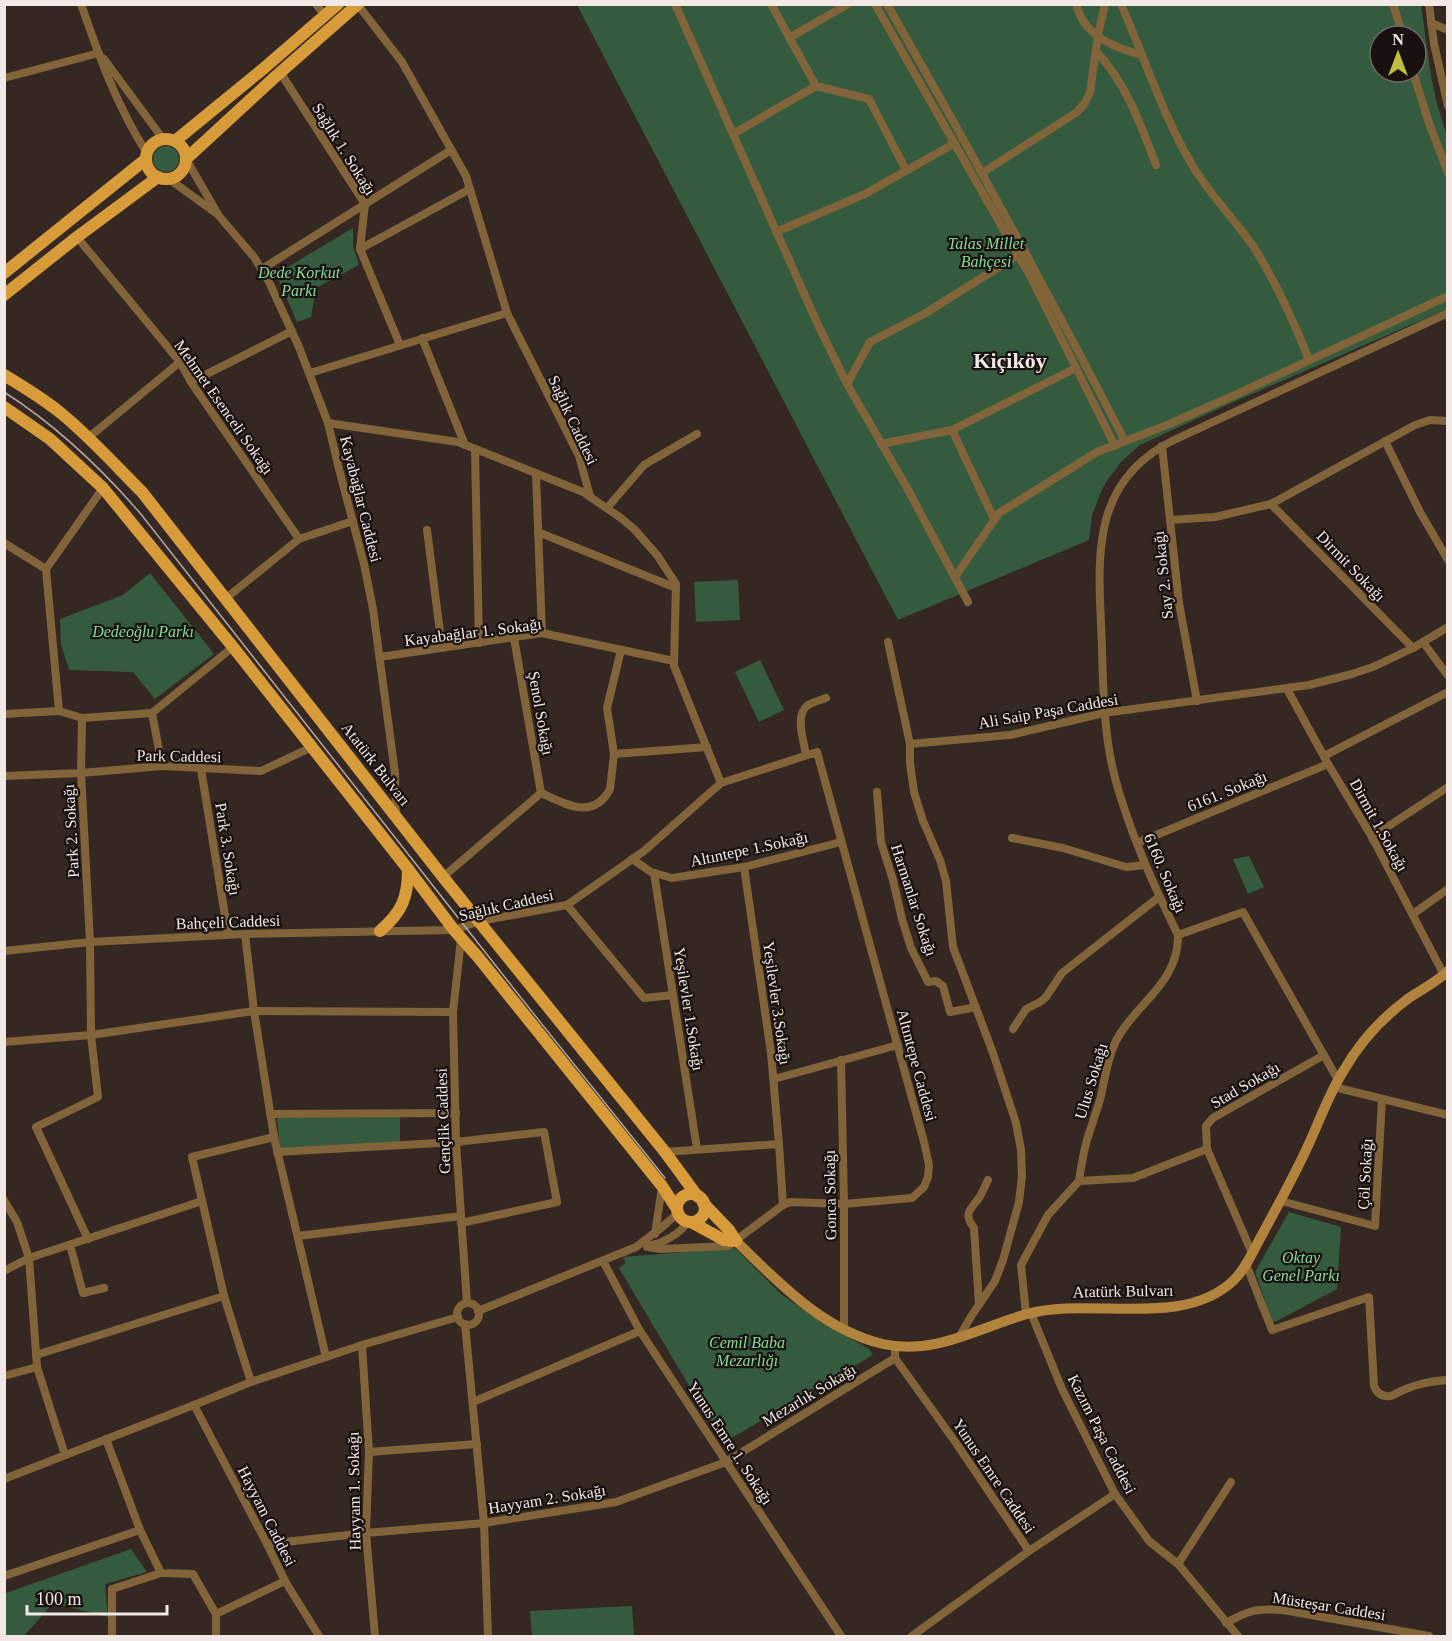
<svg xmlns="http://www.w3.org/2000/svg" width="1452" height="1641" font-family="Georgia,serif">
<style>
.green{fill:#355b3e;fill-rule:evenodd}
.lines{fill:none;stroke-linecap:round;stroke-linejoin:round}
.street{stroke:#81643a;stroke-width:8}
.secondary{stroke:#b2833c;stroke-width:10}
.primary{stroke:#d89b3a;stroke-width:12}
.tram{stroke:#b2a6a2;stroke-width:1.5}
.labels{text-anchor:middle;dominant-baseline:central;stroke-width:4.5;stroke-linejoin:round;paint-order:stroke}
.street-label{font-size:16px;fill:#f2e8e5;stroke:#18110f}
.park-label{font-size:16px;font-style:italic;fill:#86dc9a;stroke:#18110f}
.district-label{font-size:22px;font-weight:bold;fill:#f2e8e5;stroke:#18110f}
</style>
<rect width="100%" height="100%" fill="#352721"/>
<g class="green">
<path d="M 577,5 L 1421,5 L 1431,76 L 1437,104 L 1447,136 L 1447,309 L 1229,404 L 1140,445 L 1121,462 L 1106,482 L 1101,492 L 1092,515 L 1089,540 L 898,620 ZM 1380,36 L 1416,36 L 1416,72 L 1380,72 Z"/>
<circle cx="166" cy="159" r="13"/>
<polygon points="353,228 353,246 359,265 316,288 311,317 297,322 276,274"/>
<polygon points="150,573 214,654 155,699 133,672 69,670 61,644 60,619 123,595"/>
<polygon points="738,580 740,620 696,622 694,582"/>
<polygon points="760,660 784,710 759,722 735,672"/>
<polygon points="1249,856 1264,887 1248,894 1233,859"/>
<polygon points="400,1117 400,1145 280,1151 277,1118"/>
<polygon points="1289,1212 1341,1227 1337,1289 1273,1323 1255,1272"/>
<polygon points="735,1248 781,1294 821,1322 869,1349 873,1355 723,1443 619,1268 626,1263 623,1257"/>
<polygon points="131,1549 147,1572 105,1584 108,1617 53,1603 24,1636 5,1636 6,1593"/>
<polygon points="632,1606 634,1636 532,1636 530,1611"/>
</g>
<g class="lines">
<g class="street">
<path d="M 81,4 C 99,56 117,107 147,153"/>
<polyline points="316,4 325,16"/>
<polyline points="675,4 819,327 847,384 906,486 968,602"/>
<polyline points="771,4 816,86 869,99 906,170"/>
<polyline points="875,4 1030,276 1115,446"/>
<path d="M 887,4 C 970,149 1049,294 1125,441"/>
<path d="M 1076,4 C 1078,10 1080,17 1084,22 C 1096,40 1122,50 1142,55"/>
<path d="M 1121,4 C 1145,59 1163,117 1194,168 C 1212,197 1236,221 1255,249 C 1277,284 1294,322 1309,360"/>
<polyline points="1393,4 1403,36"/>
<polyline points="1429,4 1434,44 1448,106"/>
<polyline points="358,5 402,62 466,176 507,313 579,456 590,496"/>
<polyline points="1431,23 1448,30"/>
<polyline points="789,38 848,4"/>
<path d="M 1096,51 C 1126,83 1141,125 1156,165"/>
<polyline points="104,59 163,139"/>
<polyline points="280,72 365,204 360,249 400,345"/>
<polyline points="1413,72 1429,123 1448,173"/>
<polyline points="4,78 99,53"/>
<polyline points="733,134 816,86"/>
<polyline points="186,159 219,216 254,257 269,282 299,347 328,423 339,469 364,564 373,609 395,773 396,817"/>
<polyline points="982,173 1077,112 1085,103 1090,92 1098,35 1105,4"/>
<polyline points="169,179 216,213"/>
<polyline points="776,232 865,194 955,143"/>
<polyline points="77,237 180,362 191,382 299,539"/>
<polyline points="360,249 470,189"/>
<polyline points="262,269 451,150"/>
<polyline points="422,338 465,445"/>
<polyline points="310,373 507,313"/>
<polyline points="191,382 292,331"/>
<polyline points="847,384 870,342 924,314 1018,255"/>
<polyline points="328,423 458,442 583,492 621,518 634,529 657,555 676,584 674,666 721,783"/>
<polyline points="88,438 180,362"/>
<polyline points="1385,441 1420,512 1448,560"/>
<polyline points="881,444 952,430"/>
<polyline points="1162,446 1179,603 1197,701"/>
<polyline points="475,449 479,643"/>
<polyline points="536,474 542,633"/>
<polyline points="1271,504 1413,648"/>
<polyline points="607,508 644,465 697,434"/>
<polyline points="994,519 952,430 1076,368"/>
<polyline points="1171,520 1215,517 1271,504 1415,425 1430,420 1448,421"/>
<polyline points="427,530 442,648"/>
<polyline points="538,532 676,588"/>
<polyline points="4,543 46,569"/>
<polyline points="955,577 999,513 1097,452 1167,425 1237,394 1448,296"/>
<polyline points="225,599 299,539 353,521"/>
<polyline points="514,638 541,793"/>
<polyline points="888,642 910,744"/>
<polyline points="1423,642 1448,676"/>
<polyline points="380,657 542,633 674,661"/>
<polyline points="1287,689 1328,764 1372,837 1444,975"/>
<polyline points="59,711 46,569 103,488"/>
<polyline points="152,713 162,766"/>
<polyline points="4,714 59,711 82,718 152,713 233,647"/>
<polyline points="82,718 81,773 90,942 91,1035 98,1097 36,1127 88,1239"/>
<polyline points="614,754 707,747"/>
<path d="M 806,755 C 804,741 794,715 808,705 C 813,702 821,700 826,698"/>
<polyline points="1324,756 1448,692"/>
<polyline points="201,769 228,934"/>
<polyline points="4,776 81,773 162,766 261,771 312,747"/>
<polyline points="877,792 881,842 893,880 902,919 911,948 928,982 936,981 943,986 950,1012 976,1007"/>
<path d="M 541,793 C 565,804 593,821 610,789 L 614,754 L 607,708 L 621,650"/>
<polyline points="1012,838 1063,848 1126,867 1145,865"/>
<polyline points="1373,840 1372,837 1448,787"/>
<polyline points="1137,843 1328,764"/>
<polyline points="632,859 651,872 672,878 744,867 841,842"/>
<polyline points="744,867 771,1053 779,1144"/>
<polyline points="654,873 697,1149"/>
<polyline points="443,877 541,793"/>
<polyline points="567,905 644,998 673,995"/>
<polyline points="1413,914 1448,889"/>
<polyline points="245,934 254,1011 274,1137 326,1357"/>
<polyline points="461,939 453,1012 456,1142 467,1303"/>
<polyline points="4,951 90,942 245,934 454,930 480,921 567,905 644,851 721,783 817,752 924,1142 929,1165 928,1177 924,1187 912,1198 844,1204 790,1202 783,1205 728,1246 661,1249 647,1247"/>
<polyline points="1013,1029 1026,1009 1040,1002 1046,997 1062,973 1067,969 1159,897"/>
<polyline points="4,1042 91,1035 254,1011 453,1012"/>
<polyline points="841,1060 844,1204 844,1329"/>
<polyline points="774,1079 898,1045"/>
<path d="M 1338,1080 L 1243,912 L 1178,935 C 1153,884 1130,833 1115,778 C 1104,735 1103,692 1102,647 C 1099,565 1086,483 1174,440 L 1448,313"/>
<polyline points="1334,1087 1448,1115"/>
<polyline points="270,1114 456,1113"/>
<polyline points="277,1152 456,1142 544,1132 557,1202 461,1223"/>
<polyline points="665,1152 779,1144 783,1205"/>
<path d="M 1079,1181 C 1081,1167 1083,1154 1087,1140 C 1091,1126 1097,1111 1101,1096 C 1105,1078 1107,1060 1115,1043 C 1134,1004 1179,984 1178,935"/>
<polyline points="4,1200 17,1222 29,1258 37,1367 65,1455"/>
<polyline points="1281,1201 1375,1226 1382,1099"/>
<polyline points="655,1234 662,1187"/>
<polyline points="298,1236 461,1216"/>
<polyline points="70,1245 83,1293 104,1288"/>
<path d="M 649,1246 C 662,1243 681,1234 687,1222"/>
<polyline points="1252,1253 1207,1149 1206,1126 1213,1118 1324,1055"/>
<polyline points="603,1261 640,1331 841,1636"/>
<path d="M 1246,1264 L 1272,1330 L 1369,1297 L 1374,1386 C 1377,1394 1383,1397 1391,1396 C 1409,1386 1427,1381 1448,1380"/>
<polyline points="4,1271 29,1258 202,1201"/>
<circle cx="468" cy="1314" r="11"/>
<path d="M 979,1304 L 974,1228 C 963,1213 970,1210 979,1198 C 982,1193 985,1186 988,1180"/>
<polyline points="478,1311 636,1247 661,1228 678,1213"/>
<polyline points="1031,1313 1062,1389 1115,1494 1149,1541 1178,1564 1238,1636"/>
<polyline points="1026,1314 1021,1265 1048,1215 1079,1181 1133,1178 1207,1149"/>
<polyline points="465,1324 484,1523 488,1636"/>
<polyline points="959,1337 972,1315 995,1281 1003,1260 1019,1202 1022,1176 1021,1150 1016,1123 993,1053 953,947 946,881 940,860 923,821 914,792 910,763 910,744 1010,735 1104,713 1309,685 1352,674 1373,667 1413,648 1448,627"/>
<polyline points="362,1345 369,1452 366,1533 375,1636"/>
<polyline points="36,1355 224,1296"/>
<polyline points="895,1358 956,1443 1029,1551 912,1636"/>
<polyline points="4,1376 37,1367"/>
<polyline points="251,1382 224,1296 192,1157 274,1137"/>
<polyline points="473,1402 640,1331"/>
<polyline points="194,1405 267,1544 285,1581 319,1636"/>
<polyline points="106,1439 140,1530 161,1573 193,1574 216,1614 216,1636"/>
<polyline points="369,1452 477,1444"/>
<polyline points="4,1479 194,1405 251,1382 362,1345 458,1317"/>
<polyline points="267,1544 366,1533 484,1523 616,1502 726,1462 895,1358 895,1346"/>
<polyline points="1029,1551 1115,1494"/>
<polyline points="1178,1564 1231,1482"/>
<polyline points="4,1576 140,1530"/>
<polyline points="216,1614 285,1581"/>
<path d="M 1226,1623 C 1249,1610 1258,1608 1283,1610 L 1429,1636"/>
<polyline points="112,1636 112,1589 161,1573"/>
</g>
<path class="secondary" d="M 736,1241 C 778,1282 823,1330 883,1344 C 934,1356 980,1327 1027,1314 C 1091,1296 1182,1330 1234,1280 C 1247,1267 1254,1249 1263,1233 C 1278,1205 1293,1178 1306,1150 C 1319,1123 1328,1095 1344,1070 C 1360,1042 1383,1017 1409,998 C 1422,989 1437,982 1448,971"/>
<g class="primary">
<circle cx="166" cy="159" r="20"/>
<polyline points="175,141 263,69 338,4"/>
<polyline points="186,159 275,77 358,4"/>
<polyline points="4,273 146,159"/>
<polyline points="4,295 77,237 158,177"/>
<path d="M 4,375 C 24,387 44,399 62,414 C 91,438 116,466 142,492 L 443,877 L 665,1152 L 698,1197"/>
<polyline points="4,407 50,439 103,488 233,647 408,869 454,930 478,957 662,1186 677,1209"/>
<path d="M 380,931 C 402,912 408,898 408,869"/>
<circle cx="691" cy="1208" r="14"/>
<polyline points="703,1203 729,1230 736,1241"/>
<polyline points="691,1222 724,1240 736,1241"/>
</g>
<path class="tram" d="M 4,392 C 56,425 100,467 140,513 L 533,1013 L 665,1178"/>
</g>
<g class="labels">
<g class="street-label">
<text transform="translate(344 149) rotate(58)">Sağlık 1. Sokağı</text>
<text transform="translate(224 407) rotate(55)">Mehmet Esenceli Sokağı</text>
<text transform="translate(573 420) rotate(65)">Sağlık Caddesi</text>
<text transform="translate(361 499) rotate(76)">Kayabağlar Caddesi</text>
<text transform="translate(1351 566) rotate(46)">Dirmit Sokağı</text>
<text transform="translate(1163 575) rotate(-96)">Say 2. Sokağı</text>
<text transform="translate(473 632) rotate(-7)">Kayabağlar 1. Sokağı</text>
<text transform="translate(1048 711) rotate(-10)">Ali Saip Paşa Caddesi</text>
<text transform="translate(541 713) rotate(80)">Şenol Sokağı</text>
<text transform="translate(179 756) rotate(1)">Park Caddesi</text>
<text transform="translate(376 764) rotate(52)">Atatürk Bulvarı</text>
<text transform="translate(1227 791) rotate(-22)">6161. Sokağı</text>
<text transform="translate(1379 825) rotate(61)">Dirmit 1.Sokağı</text>
<text transform="translate(71 831) rotate(-93)">Park 2. Sokağı</text>
<text transform="translate(228 849) rotate(81)">Park 3. Sokağı</text>
<text transform="translate(749 849) rotate(-12)">Altıntepe 1.Sokağı</text>
<text transform="translate(1165 873) rotate(67)">6160. Sokağı</text>
<text transform="translate(914 900) rotate(72)">Harmanlar Sokağı</text>
<text transform="translate(506 905) rotate(-13)">Sağlık Caddesi</text>
<text transform="translate(228 922) rotate(-2)">Bahçeli Caddesi</text>
<text transform="translate(777 1003) rotate(82)">Yeşilevler 3.Sokağı</text>
<text transform="translate(689 1009) rotate(81)">Yeşilevler 1.Sokağı</text>
<text transform="translate(917 1065) rotate(75)">Altıntepe Caddesi</text>
<text transform="translate(1091 1081) rotate(-73)">Ulus Sokağı</text>
<text transform="translate(1245 1085) rotate(-30)">Stad Sokağı</text>
<text transform="translate(443 1121) rotate(-92)">Gençlik Caddesi</text>
<text transform="translate(1365 1174) rotate(-87)">Çöl Sokağı</text>
<text transform="translate(830 1195) rotate(-91)">Gonca Sokağı</text>
<text transform="translate(1123 1291) rotate(-1)">Atatürk Bulvarı</text>
<text transform="translate(809 1395) rotate(-31)">Mezarlık Sokağı</text>
<text transform="translate(1102 1434) rotate(63)">Kazım Paşa Caddesi</text>
<text transform="translate(730 1443) rotate(57)">Yunus Emre 1. Sokağı</text>
<text transform="translate(994 1476) rotate(56)">Yunus Emre Caddesi</text>
<text transform="translate(354 1491) rotate(-91)">Hayyam 1. Sokağı</text>
<text transform="translate(547 1499) rotate(-9)">Hayyam 2. Sokağı</text>
<text transform="translate(267 1516) rotate(63)">Hayyam Caddesi</text>
<text transform="translate(1329 1606) rotate(9)">Müsteşar Caddesi</text>
</g>
<g class="park-label">
<text x="986" y="243">Talas Millet<tspan x="986" dy="18">Bahçesi</tspan></text>
<text x="299" y="272">Dede Korkut<tspan x="299" dy="18">Parkı</tspan></text>
<text x="143" y="631">Dedeoğlu Parkı</text>
<text x="1301" y="1257">Oktay<tspan x="1301" dy="18">Genel Parkı</tspan></text>
<text x="747" y="1342">Cemil Baba<tspan x="747" dy="18">Mezarlığı</tspan></text>
</g>
<g class="district-label">
<text x="1010" y="360">Kiçiköy</text>
</g>
</g>
<rect width="1452" height="1641" fill="none" stroke="#f2e8e5" stroke-width="12"/>
<g transform="translate(1398 54)"><circle r="28" fill="#18110f" stroke="#6f6765" stroke-width="1.5"/>
<path d="M0-4.5L10 22L0 15L-10 22Z" fill="#bebf42"/>
<text y="-9" font-size="16" font-weight="bold" text-anchor="middle" fill="#f2e8e5">N</text>
</g>
<path d="M27 1605v9h140v-9" fill="none" stroke="#f2e8e5" stroke-width="3"/>
<text x="36" y="1605" font-size="18" fill="#f2e8e5" stroke="#18110f" stroke-width="4.5" paint-order="stroke">100 m</text>
</svg>
